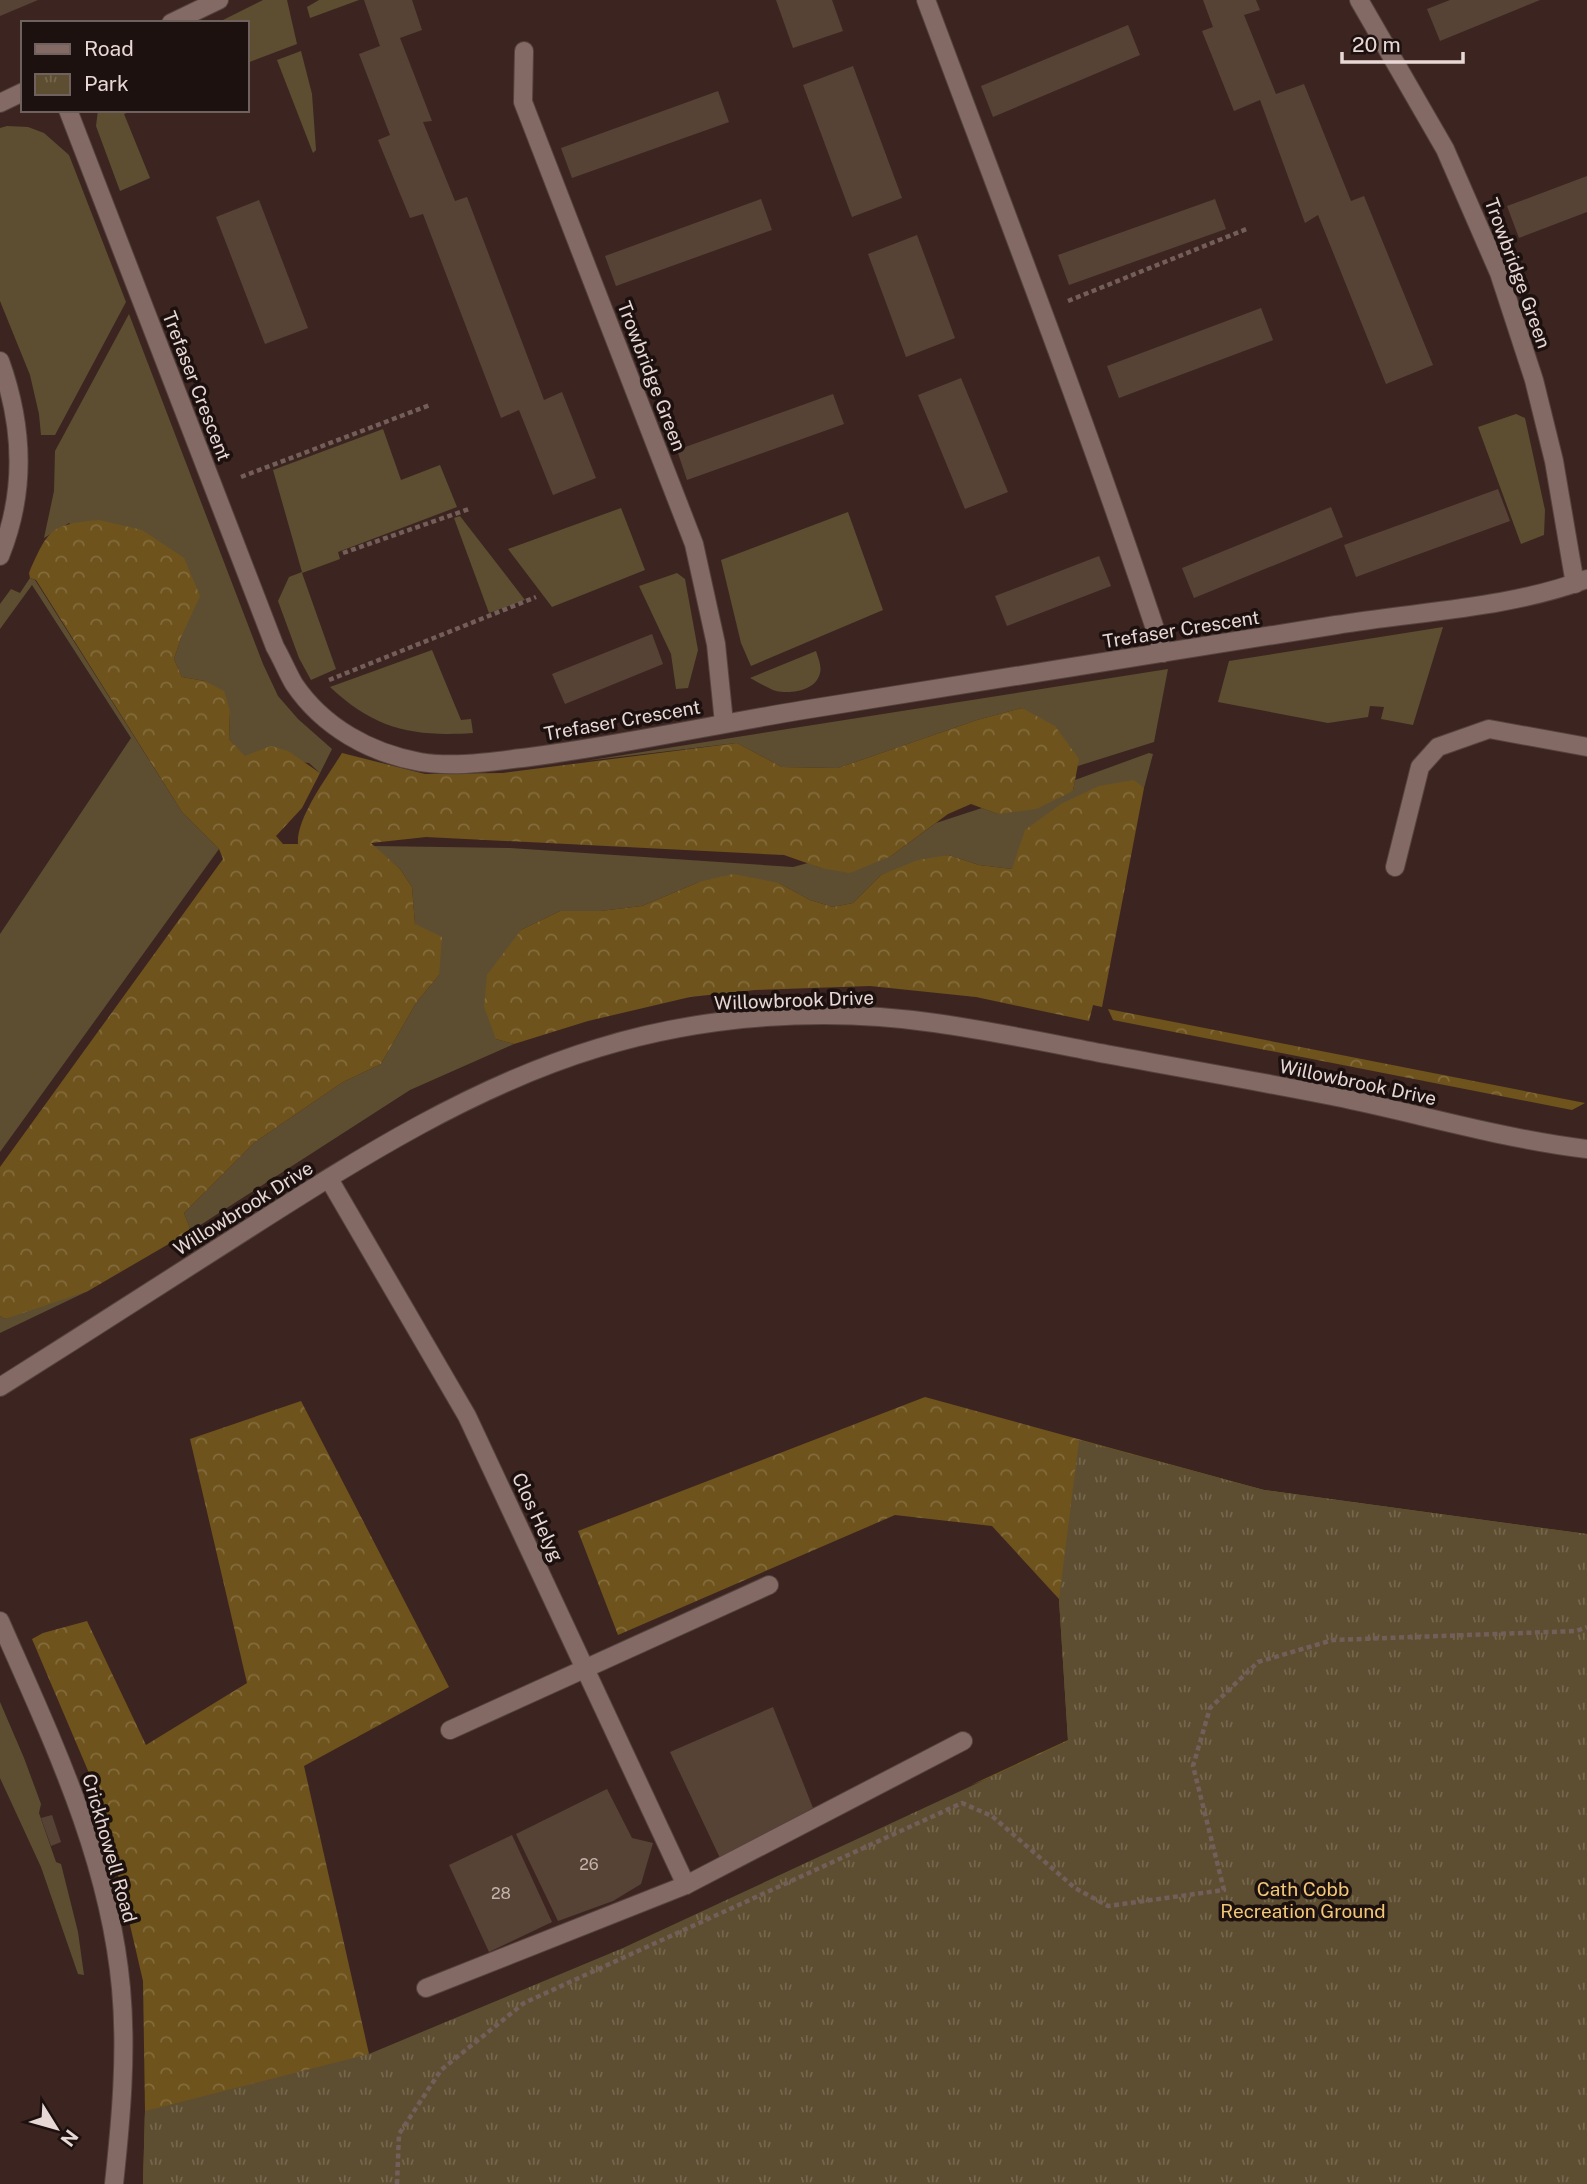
<svg xmlns="http://www.w3.org/2000/svg" width="1587" height="2184" font-family="'Public Sans',sans-serif">
<style>
.green{fill:#5d4e31}
.forest{fill:url(#forest-crowns)}
.park{fill:url(#park-tufts)}
.building{fill:#574335}
.lines{fill:none;stroke-linecap:round;stroke-linejoin:round}
.minor-casing{stroke:#55433f;stroke-width:20}
.path{stroke:#735e5a;stroke-width:4.5;stroke-dasharray:5 3.5;stroke-linecap:butt}
.minor{stroke:#846a64;stroke-width:18}
.labels{text-anchor:middle;dominant-baseline:central;stroke-width:7;stroke-linejoin:round;paint-order:stroke}
.number-label{font-size:16px;fill:#c4b3ad}
.street-label{font-size:19px;fill:#e8d8d5;stroke:#1c110f}
.park-label{font-size:19px;fill:#f2c777;stroke:#1c110f}
</style>
<defs>
<pattern id="forest-crowns" width="20" height="18" patternUnits="userSpaceOnUse" patternTransform="scale(1.75)"><rect width="20" height="18" fill="#6e531c"/><path d="M2 6a3 3 0 1 1 6 0M12 15a3 3 0 1 1 6 0" fill="none" stroke="#836b3c"/></pattern>
<pattern id="park-tufts" width="24" height="20" patternUnits="userSpaceOnUse" patternTransform="scale(1.75)"><rect width="24" height="20" fill="#5d4e31"/><path d="M3 7l-1-3M5 7V3M7 7l1-3M15 17l-1-3M17 17v-4M19 17l1-3" fill="none" stroke="#74674e"/></pattern>
</defs>
<rect width="100%" height="100%" fill="#3c2520"/>
<g class="green">
<polygon points="263,0 287,0 297,44 247,63 247,23 217,23"/>
<polygon points="319,0 359,0 310,18 307,7"/>
<polygon points="301,51 312,94 316,150 313,153 277,60"/>
<polygon points="98,110 134,110 124,114 150,178 120,191 96,126"/>
<polygon points="7,126 28,127 44,133 69,155 126,302 55,435 41,435 39,414 30,375 0,301 0,128"/>
<polygon points="129,314 263,664 278,696 298,719 332,749 320,773 309,763 245,757 229,739 230,711 205,681 182,677 174,659 182,635 69,523 44,538 54,491 55,451"/>
<polygon points="1516,414 1525,418 1545,510 1544,535 1521,544 1478,427"/>
<polygon points="383,429 401,480 440,465 457,507 338,552 340,559 302,573 336,669 311,680 299,658 278,601 289,577 302,572 273,470"/>
<polygon points="621,508 645,570 552,607 508,549"/>
<polygon points="848,512 883,610 751,666 741,643 721,560"/>
<polygon points="460,516 525,600 489,613 454,518"/>
<polygon points="677,573 685,579 698,650 688,688 676,689 671,654 639,586"/>
<polygon points="30,578 35,580 182,812 219,849 0,1152 0,934 131,738 32,585 0,629 0,604 11,589 20,593"/>
<polygon points="1443,627 1413,725 1381,719 1384,707 1370,706 1368,717 1328,723 1218,702 1229,661"/>
<path d="M 432,650 L 461,720 L 471,719 L 473,733 C 412,737 375,729 330,687 Z"/>
<path d="M 816,651 C 818,658 822,666 820,673 C 816,691 791,694 776,691 C 767,688 758,682 750,678 Z"/>
<polygon points="1168,669 1154,742 1078,766 1078,759 1022,708 977,720 838,768 782,767 737,743 585,761"/>
<polygon points="1149,753 1153,754 1144,788 1129,781 1012,869 979,865 948,855 881,875 853,903 833,907 810,900 779,883 699,882 642,906 600,911 560,911 521,930 496,1039 514,1044 410,1090 191,1231 184,1213 255,1142 343,1082 381,1064 416,1003 439,975 415,924 412,887 400,869 373,846 510,848 793,867 808,863 821,868 891,856 936,823 982,808 998,814 1073,791 1075,780"/>
<polygon points="77,1289 88,1291 0,1333 0,1316 5,1319"/>
<polygon points="0,1702 24,1758 41,1804 39,1813 56,1862 61,1864 78,1932 84,1975 78,1974 41,1867 0,1778"/>
</g>
<g class="forest">
<path d="M 99,520 L 142,530 L 184,558 L 200,596 L 182,635 L 174,659 L 182,677 L 205,681 L 224,691 L 230,711 L 229,739 L 245,756 L 271,746 L 288,751 L 320,773 L 302,808 L 276,836 L 283,844 L 298,844 C 296,818 328,776 342,753 L 425,774 L 503,773 L 737,743 L 782,767 L 838,768 L 977,720 L 1022,708 L 1055,726 L 1079,759 L 1073,791 L 1036,809 L 998,814 L 971,804 L 948,814 L 891,856 L 850,873 L 821,868 L 784,855 L 426,837 L 371,843 L 400,869 L 412,887 L 415,924 L 442,937 L 439,975 L 416,1003 L 381,1064 L 343,1082 L 255,1142 L 184,1213 L 191,1231 L 88,1291 L 5,1319 L 0,1316 L 0,1167 L 223,859 L 219,849 L 182,812 L 36,580 L 30,578 L 29,573 C 48,530 50,524 99,520 Z"/>
<polygon points="1134,780 1144,788 1102,1007 1093,1005 1089,1021 976,997 870,986 755,990 690,997 588,1021 514,1044 496,1039 484,1007 487,975 521,930 560,911 600,911 642,906 699,882 733,874 779,883 810,900 833,907 853,903 881,875 918,860 948,855 979,865 1012,869 1025,830 1061,804 1099,786"/>
<polygon points="1108,1009 1585,1103 1572,1110 1113,1020"/>
<polygon points="925,1397 1264,1490 1587,1534 1171,1711 971,1785 1068,1740 1059,1599 992,1526 895,1515 618,1635 578,1531"/>
<polygon points="301,1401 449,1687 304,1766 369,2054 143,2184 145,2111 143,1981 120,1882 89,1773 32,1639 43,1633 87,1621 146,1745 247,1683 190,1439"/>
</g>
<polygon class="park" points="1079,1440 1264,1490 1587,1534 1587,2184 143,2184 145,2111 369,2054 623,1948 1068,1741 1059,1599"/>
<g class="building">
<polygon points="0,0 38,0 0,16"/>
<polygon points="364,0 412,0 422,30 400,38 432,121 423,122 455,201 467,197 544,400 562,392 596,478 553,495 519,410 501,418 423,214 410,218 378,140 390,135 359,54 380,46"/>
<polygon points="776,0 832,0 843,31 793,48"/>
<polygon points="1203,0 1256,0 1260,10 1244,15 1276,94 1304,84 1351,201 1364,196 1433,365 1386,384 1318,215 1305,223 1260,100 1234,111 1202,31 1213,27"/>
<polygon points="1450,0 1540,0 1440,41 1427,9"/>
<polygon points="1128,25 1140,55 993,117 981,86"/>
<polygon points="853,66 902,198 852,217 803,85"/>
<polygon points="718,91 729,122 572,178 561,148"/>
<polygon points="1587,176 1587,212 1519,238 1507,206"/>
<polygon points="761,199 772,230 616,286 605,256"/>
<polygon points="1215,199 1226,229 1069,285 1058,255"/>
<polygon points="259,200 308,328 265,344 216,217"/>
<polygon points="917,235 955,338 906,357 868,254"/>
<polygon points="1261,308 1273,340 1119,398 1107,366"/>
<polygon points="961,378 1008,492 965,509 918,395"/>
<polygon points="833,394 844,424 687,480 677,450"/>
<polygon points="1498,489 1510,521 1356,577 1344,545"/>
<polygon points="1331,507 1343,537 1194,598 1182,568"/>
<polygon points="1099,556 1111,586 1007,626 995,596"/>
<polygon points="652,634 663,664 565,704 552,674"/>
<polygon points="773,1707 813,1808 720,1858 670,1752"/>
<polygon points="607,1789 632,1838 653,1843 641,1884 613,1901 558,1921 516,1834"/>
<polygon points="52,1815 61,1842 51,1846 41,1818"/>
<polygon points="512,1835 552,1922 489,1952 449,1865"/>
</g>
<g class="lines">
<g class="minor-casing">
<g id="minor">
<path d="M 926,0 C 1007,217 1091,433 1163,653"/>
<polyline points="1359,0 1445,149 1499,273 1534,380 1554,461 1575,584"/>
<polyline points="171,23 219,0"/>
<polyline points="524,51 523,102 694,544 716,644 724,723"/>
<polyline points="0,103 23,92"/>
<path d="M 68,110 L 275,647 C 282,659 287,672 294,684 C 323,727 370,753 420,762 C 456,768 494,761 530,757 C 622,745 712,725 803,710 C 981,681 1158,654 1336,625 C 1420,611 1507,609 1587,579"/>
<path d="M 0,361 C 23,425 26,492 0,556"/>
<polyline points="1395,867 1420,767 1438,747 1489,729 1587,747"/>
<polyline points="329,1179 467,1416 686,1885"/>
<path d="M 0,1387 C 84,1334 168,1280 251,1227 C 361,1157 473,1086 598,1048 C 705,1015 825,1007 935,1023 C 994,1031 1053,1044 1111,1055 C 1186,1069 1262,1082 1337,1097 C 1420,1114 1503,1139 1587,1149"/>
<path d="M 0,1621 C 52,1740 109,1857 121,1988 C 127,2053 121,2119 114,2184"/>
<polyline points="450,1730 769,1585"/>
<polyline points="426,1988 686,1885 963,1741"/>
</g>
</g>
<g class="path">
<polyline points="1068,301 1249,228"/>
<polyline points="241,477 430,405"/>
<polyline points="343,553 469,509"/>
<polyline points="329,680 536,597"/>
<polyline points="397,2184 399,2134 441,2070 524,2003 962,1803 992,1816 1075,1888 1108,1906 1224,1890 1193,1766 1210,1708 1258,1662 1333,1640 1576,1631 1587,1627"/>
</g>
<use href="#minor" class="minor"/>
</g>
<g class="labels">
<g class="number-label">
<text x="589" y="1864">26</text>
<text x="501" y="1893">28</text>
</g>
<g class="street-label">
<text transform="translate(1518 273) rotate(70)">Trowbridge Green</text>
<text transform="translate(652 376) rotate(69)">Trowbridge Green</text>
<text transform="translate(197 386) rotate(69)">Trefaser Crescent</text>
<text transform="translate(1181 629) rotate(-9)">Trefaser Crescent</text>
<text transform="translate(622 720) rotate(-10)">Trefaser Crescent</text>
<text transform="translate(794 1000) rotate(-2)">Willowbrook Drive</text>
<text transform="translate(1358 1082) rotate(12)">Willowbrook Drive</text>
<text transform="translate(243 1208) rotate(-32)">Willowbrook Drive</text>
<text transform="translate(538 1517) rotate(65)">Clos Helyg</text>
<text transform="translate(110 1848) rotate(74)">Crickhowell Road</text>
</g>
<g class="park-label">
<text x="1303" y="1889">Cath Cobb<tspan x="1303" dy="22">Recreation Ground</tspan></text>
</g>
</g>
<rect x="21" y="21" width="228" height="91" fill="#1c110f" stroke="#6e615e" stroke-width="2"/>
<rect x="35" y="44" width="35" height="10" fill="#846a64" stroke="#6e615e" stroke-width="2"/>
<text x="84" y="56" font-size="21" fill="#e8d8d5">Road</text>
<rect x="35" y="74" width="35" height="21" fill="url(#park-tufts)" stroke="#6e615e" stroke-width="2"/>
<text x="84" y="91" font-size="21" fill="#e8d8d5">Park</text>
<g transform="translate(56 2128) rotate(127)" stroke="#1c110f" stroke-width="5" paint-order="stroke">
<path d="M0-5L12 26L0 18L-12 26Z" fill="#e8d8d5"/>
<text y="-10" font-size="19" font-weight="bold" text-anchor="middle" fill="#e8d8d5">N</text>
</g>
<path d="M1342 52v10h121v-10" fill="none" stroke="#e8d8d5" stroke-width="3.5"/>
<text x="1352" y="52" font-size="21" fill="#e8d8d5" stroke="#1c110f" stroke-width="5" paint-order="stroke">20 m</text>
</svg>
